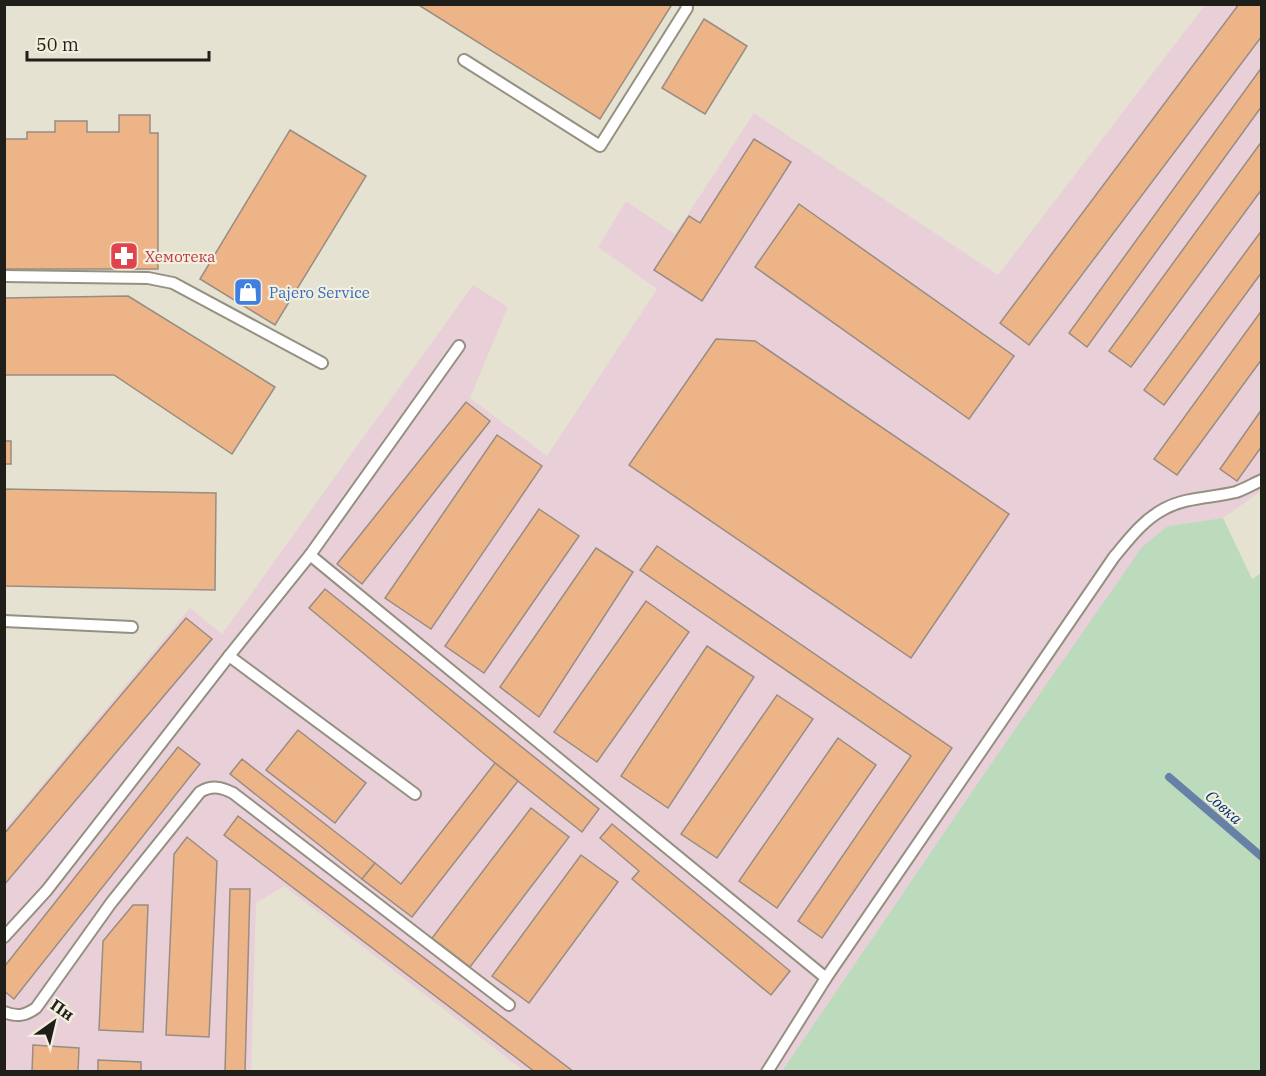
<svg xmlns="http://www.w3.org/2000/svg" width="1266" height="1076" font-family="'IBM Plex Serif',serif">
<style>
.industrial{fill:#e9d0d8}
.green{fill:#bcdbbc}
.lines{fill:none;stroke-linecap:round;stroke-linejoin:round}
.stream{stroke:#6781a6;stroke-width:8}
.building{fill:#edb587;stroke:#998c82;stroke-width:1.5}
.service-casing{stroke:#949182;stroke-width:14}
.service{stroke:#fff;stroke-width:10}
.labels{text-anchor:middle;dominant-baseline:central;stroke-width:4.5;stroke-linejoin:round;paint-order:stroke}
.health-label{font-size:15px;fill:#be3a42;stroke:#f2efdf;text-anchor:start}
.shop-label{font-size:15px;fill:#366cbe;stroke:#f2efdf;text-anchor:start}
.water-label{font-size:16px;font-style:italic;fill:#003371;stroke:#f2efdf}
</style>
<rect width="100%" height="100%" fill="#e5e2d2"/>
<polygon class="industrial" points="1205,5 1261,5 1261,491 1223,518 1168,526 984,774 782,1071 524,1071 284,886 256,903 251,1071 5,1072 5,829 190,608 222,634 473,285 508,307 470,398 547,456 657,289 598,247 626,201 675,234 754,113 998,275"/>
<polygon class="green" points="1223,518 1252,579 1261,573 1261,1071 782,1071 984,774 1142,547 1168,526"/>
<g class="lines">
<polyline class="stream" points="1169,777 1262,857"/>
</g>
<g class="building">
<polygon points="417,4 668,4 671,6 600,119"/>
<polygon points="1239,4 1262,4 1262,36 1029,345 1000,323"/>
<polygon points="704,19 747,46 705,114 662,88"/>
<polygon points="1262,67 1262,106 1087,347 1069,333"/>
<polygon points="119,115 150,115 150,133 158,133 158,269 4,269 4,139 27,139 27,132 55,132 55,121 87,121 87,132 119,132"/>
<polygon points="290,130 366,176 275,325 200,279"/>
<polygon points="754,139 791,162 702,301 654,270 689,216 700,223"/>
<polygon points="1262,141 1262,189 1131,367 1109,351"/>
<polygon points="799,204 1014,356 969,419 755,267"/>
<polygon points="1262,230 1262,272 1164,405 1144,390"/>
<polygon points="128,296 275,387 232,454 114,375 4,375 4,298"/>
<polygon points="1262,310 1262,359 1177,475 1154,459"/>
<polygon points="716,339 755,341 1009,514 911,658 629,465"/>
<polygon points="466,402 490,421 362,584 337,564"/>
<polygon points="1262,409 1262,446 1237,481 1220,469"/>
<polygon points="497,435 542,466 431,629 385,598"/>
<rect x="4" y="441" width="7" height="23"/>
<polygon points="4,489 216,493 215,590 4,586"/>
<polygon points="539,509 579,536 484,673 445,646"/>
<polygon points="657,546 952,748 822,938 798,921 911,756 640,570"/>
<polygon points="596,548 633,572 539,717 500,687"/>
<polygon points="325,589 599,809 582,832 495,763 309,608"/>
<polygon points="646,601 689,632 597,762 554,732"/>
<polygon points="186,618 212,639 4,885 4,834"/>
<polygon points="707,646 754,677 668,808 621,776"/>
<rect x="4" y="673" width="1" height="110"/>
<polygon points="777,695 813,719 717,858 681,834"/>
<polygon points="298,730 366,783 335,823 266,770"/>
<polygon points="838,738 876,765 777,908 739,881"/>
<polygon points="178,747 200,764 14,999 4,991 4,967"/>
<polygon points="242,759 375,863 362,879 230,774"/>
<polygon points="495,763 518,781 412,917 362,879 375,863 401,884"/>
<polygon points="531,808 569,837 470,967 432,938"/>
<polygon points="238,816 574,1072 535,1072 224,835"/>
<polygon points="612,824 790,971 771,995 632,879 639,871 600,838"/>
<polygon points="187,837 217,861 209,1037 166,1035 174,854"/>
<polygon points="581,855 618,882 529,1003 492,976"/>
<polygon points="230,889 250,889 245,1072 225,1072"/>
<polygon points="133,905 148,905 143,1032 99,1030 103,941"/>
<polygon points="33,1045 79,1048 78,1072 32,1072"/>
<polygon points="98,1060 141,1062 141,1072 98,1072"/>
</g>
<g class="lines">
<g class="service-casing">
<g id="service">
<polyline points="464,60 600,146 687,8 686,4"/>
<polyline points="4,276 148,278 173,283 322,363"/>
<polyline points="310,555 826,978"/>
<polyline points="4,621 132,627"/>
<polyline points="229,656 415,794"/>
<polyline points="4,937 47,890 229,656 310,555 459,346"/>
<path d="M 4,1012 C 17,1017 25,1016 36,1008 L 111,903 L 200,792 C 212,785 221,787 233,793 L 509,1005"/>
<path d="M 767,1072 L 826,978 L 1114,557 C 1129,539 1143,520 1164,509 C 1186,497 1212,498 1236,492 C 1245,489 1253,484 1262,480"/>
</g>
</g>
<use href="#service" class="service"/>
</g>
<defs>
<g id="pharmacy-square" transform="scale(1.5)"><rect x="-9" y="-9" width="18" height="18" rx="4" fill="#e0444e" stroke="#f2efdf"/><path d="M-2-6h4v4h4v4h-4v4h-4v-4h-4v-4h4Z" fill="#fff"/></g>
<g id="shop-square" transform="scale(1.5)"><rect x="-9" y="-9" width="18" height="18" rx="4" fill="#3f7fe0" stroke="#f2efdf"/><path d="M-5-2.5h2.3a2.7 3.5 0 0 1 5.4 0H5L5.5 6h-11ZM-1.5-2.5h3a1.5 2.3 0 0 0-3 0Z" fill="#fff"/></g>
</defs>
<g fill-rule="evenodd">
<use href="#pharmacy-square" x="124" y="256"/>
<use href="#shop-square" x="248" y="292"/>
</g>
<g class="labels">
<g class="health-label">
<text x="145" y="256">Хемотека</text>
</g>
<g class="shop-label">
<text x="269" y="292">Pajero Service</text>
</g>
<g class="water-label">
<text transform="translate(1224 807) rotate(41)">Совка</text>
</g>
</g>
<rect width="1266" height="1076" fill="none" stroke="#201e19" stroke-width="12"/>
<g transform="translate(54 1022) rotate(34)" stroke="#f2efdf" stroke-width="4.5" paint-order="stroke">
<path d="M0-4.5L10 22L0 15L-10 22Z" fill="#201e19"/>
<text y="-9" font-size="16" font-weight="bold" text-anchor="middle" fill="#201e19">Пн</text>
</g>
<path d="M27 51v9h182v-9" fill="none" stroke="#201e19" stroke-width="3"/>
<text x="36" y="51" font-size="18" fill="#201e19" stroke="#f2efdf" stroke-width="4.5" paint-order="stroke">50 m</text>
</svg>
